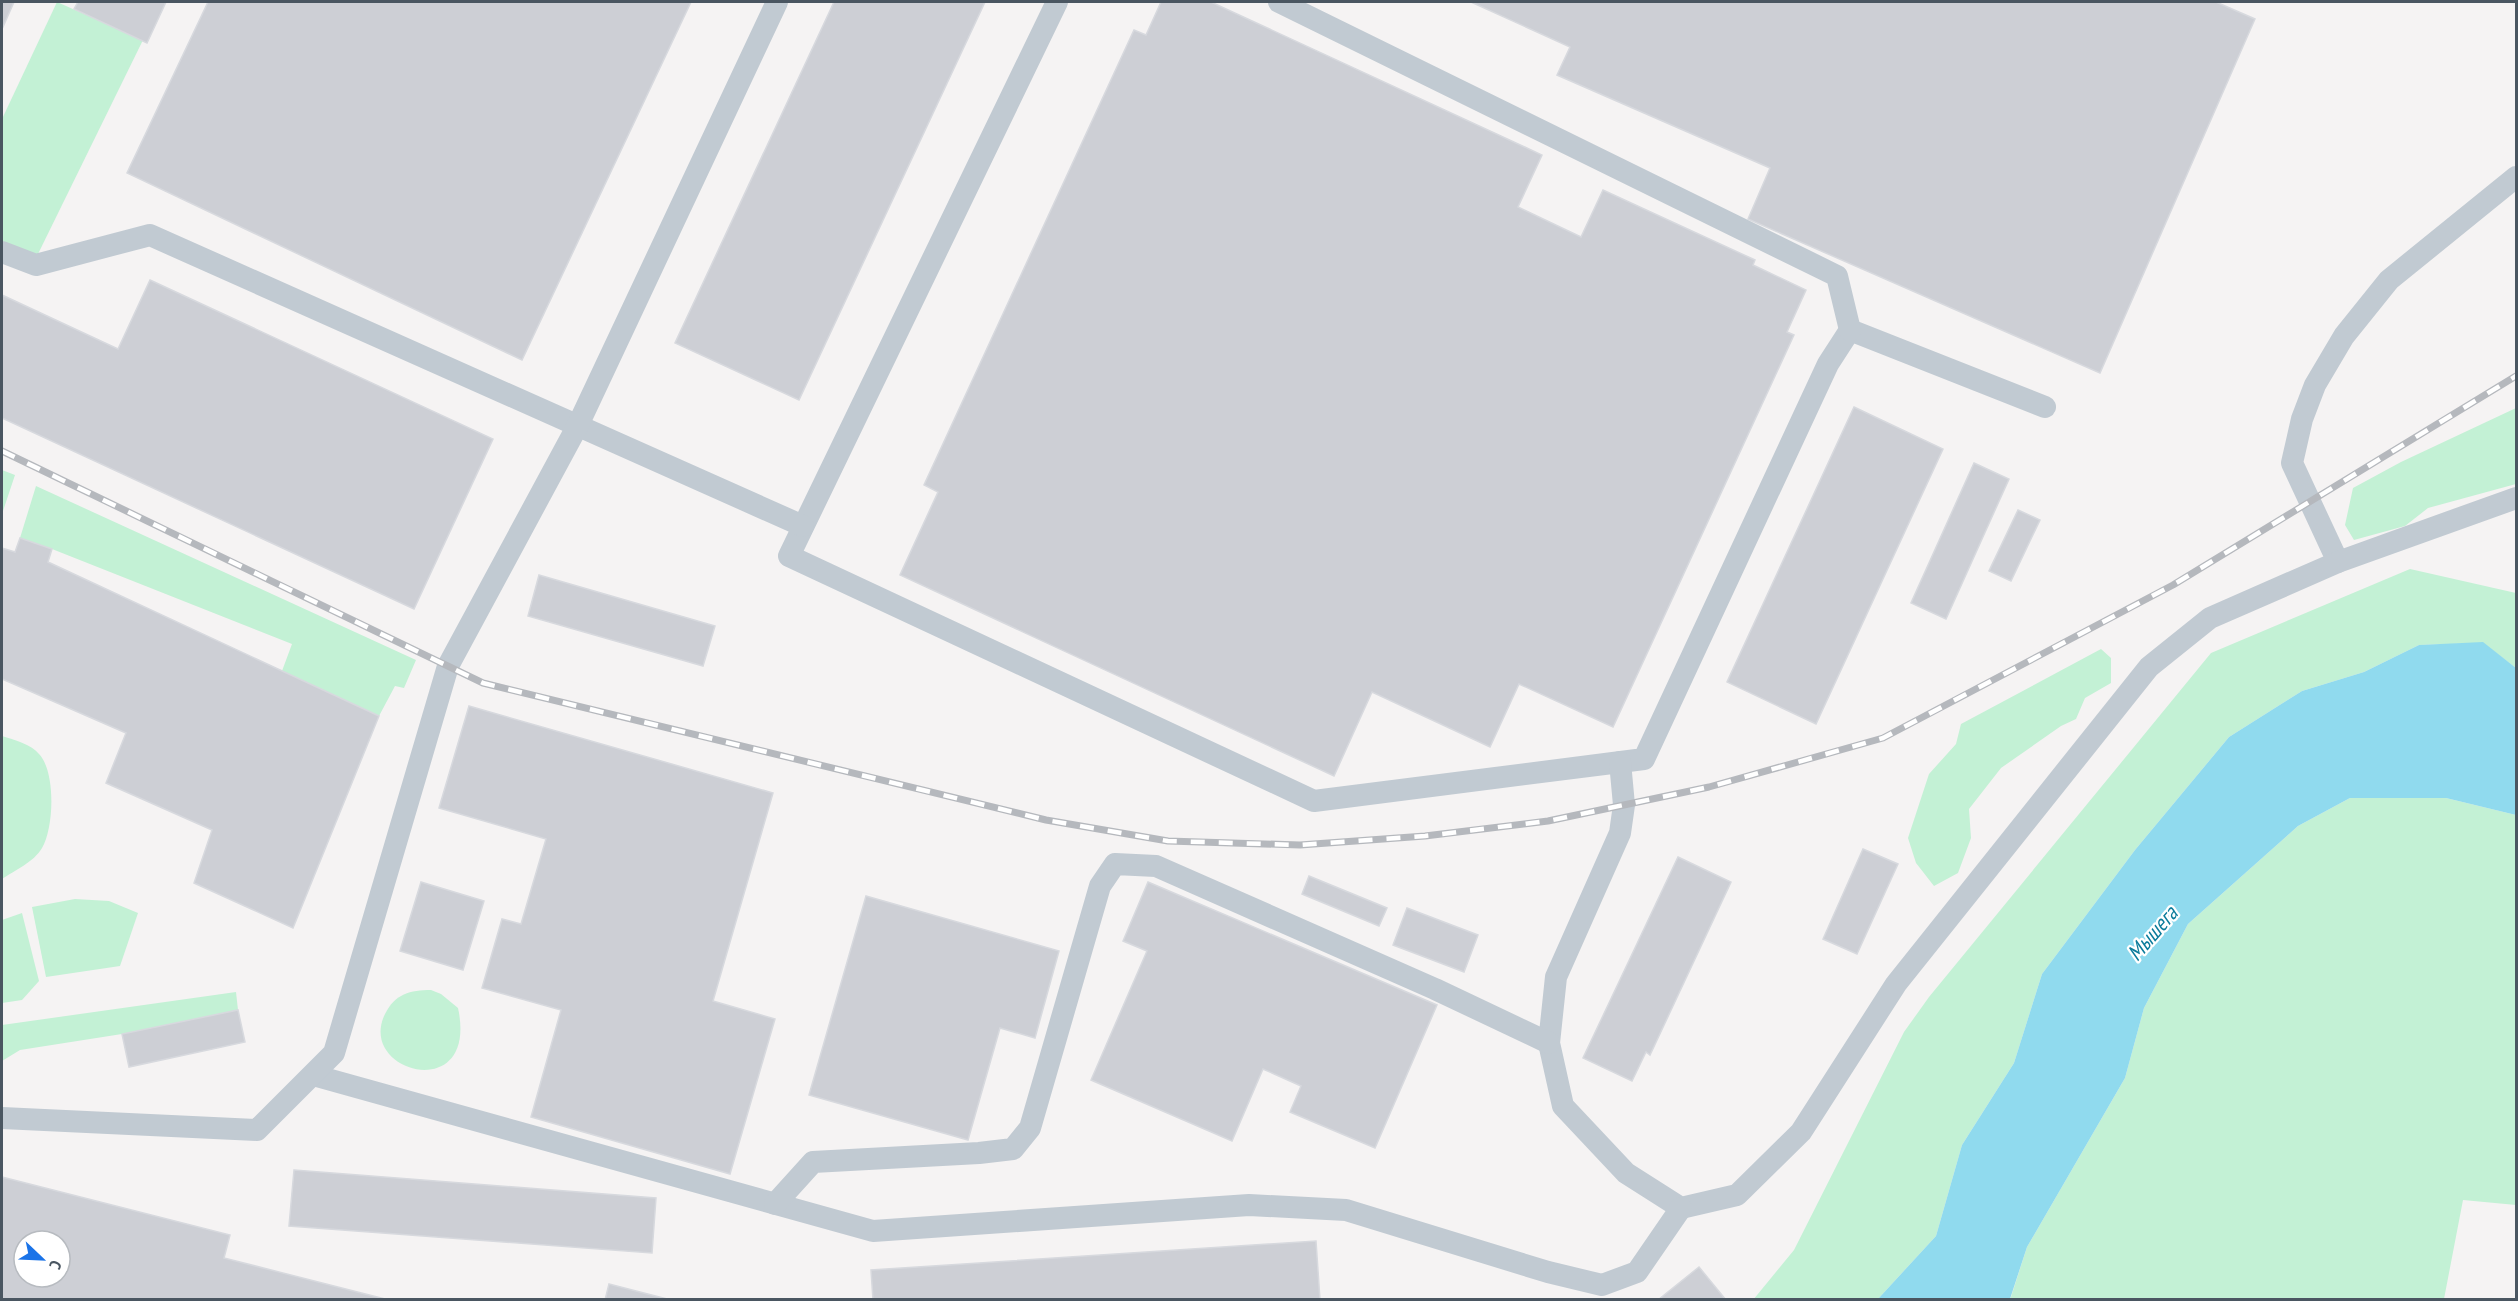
<svg xmlns="http://www.w3.org/2000/svg" width="2518" height="1301" font-family="'PT Sans Narrow',sans-serif">
<style>
.green{fill:#c3f1d5}
.water{fill:#90daee}
.building{fill:#cdcfd5;stroke:#d7d9de;stroke-width:1.5;fill-rule:evenodd}
.lines{fill:none;stroke-linecap:round;stroke-linejoin:round}
.lane{stroke:#c1cad2;stroke-width:22}
.rail-casing{stroke:#b5b8bd;stroke-width:7}
.rail{stroke:#fff;stroke-width:4.5;stroke-dasharray:14;stroke-linecap:butt}
.labels{text-anchor:middle;dominant-baseline:central;stroke-width:4.5;stroke-linejoin:round;paint-order:stroke}
.water-label{font-size:22px;font-style:italic;fill:#0c7c9b;stroke:#fff}
</style>
<rect width="100%" height="100%" fill="#f5f3f3"/>
<g class="green">
<polygon points="57,2 143,40 37,256 2,241 2,119"/>
<polygon points="2516,408 2516,484 2428,508 2405,526 2354,540 2345,525 2353,488 2401,462"/>
<polygon points="2,470 15,475 2,514"/>
<polygon points="36,486 416,660 404,688 395,686 379,716 282,671 292,644 52,549 20,538"/>
<polygon points="2410,569 2516,593 2516,668 2483,643 2419,645 2364,672 2302,691 2229,737 2135,850 2042,974 2014,1063 1962,1145 1936,1236 1878,1299 1753,1300 1794,1250 1904,1032 1929,997 2211,653"/>
<polygon points="2101,649 2111,658 2111,683 2085,698 2076,719 2061,726 2001,768 1969,809 1971,838 1958,873 1934,886 1916,863 1908,838 1929,774 1956,744 1961,724"/>
<path d="M 2,736 C 14,740 31,744 39,754 C 56,772 54,828 42,848 C 34,862 14,871 2,879 Z"/>
<polygon points="2350,798 2446,798 2516,815 2516,1205 2463,1200 2444,1299 2010,1300 2027,1247 2125,1078 2144,1008 2188,924 2298,826"/>
<polygon points="75,899 109,901 138,913 120,966 46,977 32,907"/>
<polygon points="22,913 39,981 22,1000 2,1003 2,920"/>
<path d="M 431,990 L 441,994 L 458,1008 C 479,1105 356,1073 385,1014 C 395,994 410,990 431,990 Z"/>
<polygon points="236,992 238,1010 122,1034 20,1050 2,1061 2,1025"/>
</g>
<polygon class="water" points="2483,642 2516,668 2516,815 2446,798 2350,798 2298,826 2188,924 2144,1008 2125,1078 2027,1247 2010,1299 1878,1299 1936,1236 1962,1145 2014,1063 2042,974 2135,850 2229,737 2302,691 2364,672 2419,645"/>
<g class="building">
<polygon points="2,2 14,2 3,27 2,26"/>
<polygon points="78,2 166,2 147,43 74,9"/>
<polygon points="208,2 691,2 522,360 127,173"/>
<polygon points="834,2 985,2 799,400 675,343"/>
<polygon points="1161,2 1211,2 1542,155 1518,207 1581,237 1603,190 1755,260 1753,265 1806,290 1787,332 1794,335 1613,727 1519,684 1490,747 1372,692 1334,776 900,575 938,492 924,485 1134,30 1146,35"/>
<polygon points="1471,2 2216,2 2255,19 2100,373 1748,219 1770,168 1557,75 1570,47"/>
<polygon points="150,280 493,439 414,609 2,418 2,295 118,349"/>
<polygon points="1854,407 1943,449 1816,724 1727,682"/>
<polygon points="1974,463 2009,479 1946,619 1911,603"/>
<polygon points="2018,510 2040,520 2011,581 1989,571"/>
<polygon points="20,538 52,549 48,562 379,716 293,928 194,883 212,830 106,783 126,733 2,679 2,548 15,552"/>
<polygon points="539,575 715,626 703,666 528,616"/>
<polygon points="469,706 773,793 713,1001 775,1019 730,1174 531,1117 561,1010 482,988 502,919 521,924 546,839 439,808"/>
<polygon points="1863,849 1898,864 1857,954 1823,939"/>
<polygon points="1678,857 1731,882 1650,1055 1646,1052 1632,1081 1583,1058"/>
<polygon points="1309,876 1387,908 1379,926 1302,894"/>
<polygon points="421,882 484,901 463,970 400,951"/>
<polygon points="1148,882 1437,1005 1375,1148 1290,1112 1301,1086 1263,1069 1232,1141 1091,1080 1147,951 1123,941"/>
<polygon points="866,896 1059,951 1035,1038 1000,1028 968,1140 809,1095"/>
<polygon points="1407,908 1478,935 1464,972 1393,945"/>
<polygon points="238,1010 245,1042 129,1067 122,1034"/>
<polygon points="294,1170 656,1198 652,1253 289,1226"/>
<path d="M 2,1177 L 230,1235 L 224,1258 L 389,1300 L 2,1300 ZM 24,1241 L 60,1241 L 60,1277 L 24,1277 Z"/>
<polygon points="1316,1241 1320,1300 873,1300 871,1270"/>
<polygon points="1699,1267 1726,1300 1658,1300"/>
<polygon points="609,1284 671,1300 605,1300"/>
</g>
<g class="lines">
<g class="lane">
<polyline points="1057,2 789,556 1314,801 1644,759 1828,364 1850,330 2045,407"/>
<polyline points="1279,2 1837,276 1850,330"/>
<polyline points="2,252 36,265 150,235 803,526"/>
<polyline points="2338,562 2292,463 2302,419 2315,385 2344,336 2389,280 2516,177"/>
<polyline points="1620,762 1624,805 1620,833 1556,977 1549,1043 1563,1106 1626,1173 1681,1208 1737,1195 1801,1132 1896,984 2149,667 2210,618 2338,562 2516,498"/>
<polyline points="313,1075 873,1231 1249,1205 1346,1210 1548,1272 1602,1285 1637,1272 1681,1208"/>
<polyline points="2,1118 257,1130 334,1053 448,666 578,425 777,2"/>
<polyline points="775,1204 813,1162 979,1153 1013,1149 1030,1128 1100,886 1115,864 1156,866 1435,989 1549,1043"/>
</g>
<g class="rail-casing">
<polyline id="rail" points="2,451 483,683 1046,820 1168,841 1300,845 1425,836 1548,821 1709,787 1883,738 2173,585 2516,376"/>
</g>
<use href="#rail" class="rail"/>
</g>
<g class="labels">
<g class="water-label">
<text transform="translate(2152 933) rotate(-49)">Мышега</text>
</g>
</g>
<rect width="2518" height="1301" fill="none" stroke="#4a5661" stroke-width="6"/>
<g transform="translate(42 1259) rotate(113)"><circle r="28" fill="#ffffff" stroke="#b7bbc0" stroke-width="1.5"/>
<path d="M0-4.5L10 22L0 15L-10 22Z" fill="#1a73e8"/>
<text y="-9" font-size="16" font-weight="bold" text-anchor="middle" fill="#4a5661">С</text>
</g>
</svg>
